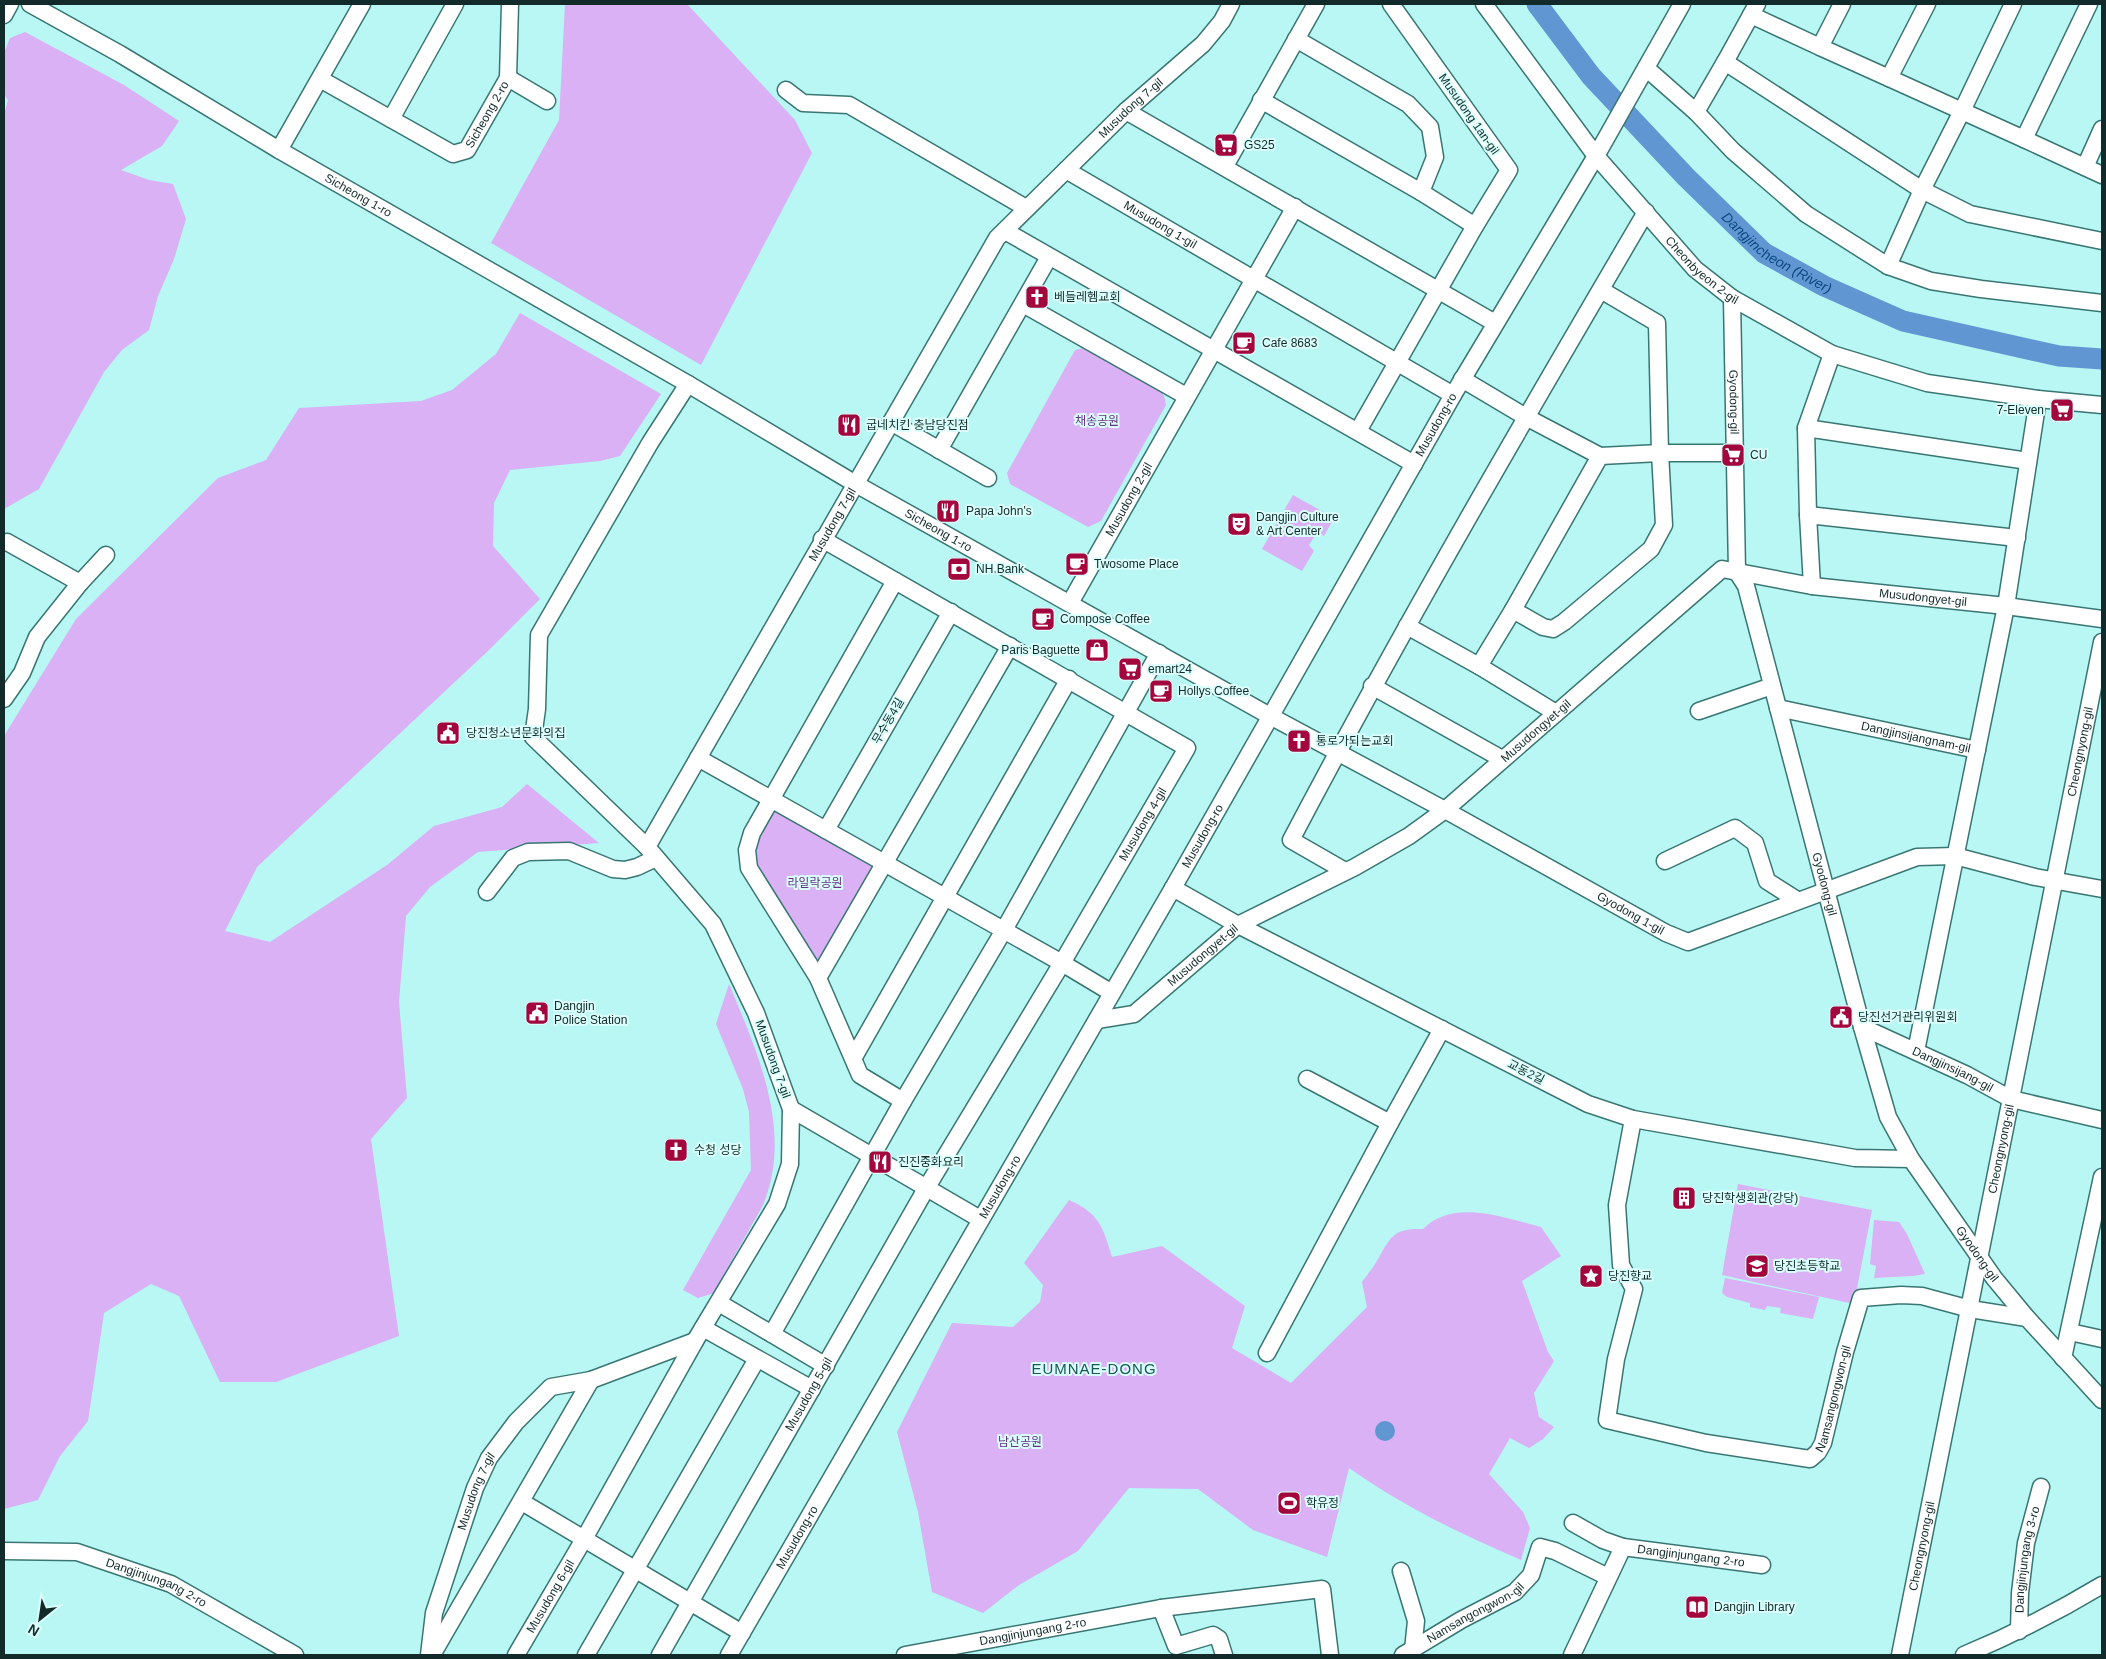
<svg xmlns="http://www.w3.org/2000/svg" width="2106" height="1659" font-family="Arial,'Noto Sans KR',sans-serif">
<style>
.green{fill:#d9b1f4}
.water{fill:#6097d3}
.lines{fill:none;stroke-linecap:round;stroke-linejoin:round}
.river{stroke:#6097d3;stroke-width:21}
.minor-casing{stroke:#397673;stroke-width:19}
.minor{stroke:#fff;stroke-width:16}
.labels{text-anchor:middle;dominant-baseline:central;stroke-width:4;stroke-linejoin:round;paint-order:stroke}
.street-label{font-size:12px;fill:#122b2a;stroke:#dafffc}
.poi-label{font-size:12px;fill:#122b2a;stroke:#dafffc;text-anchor:start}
.park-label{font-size:12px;fill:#663383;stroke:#dafffc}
.water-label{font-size:14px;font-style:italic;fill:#0d4980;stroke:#dafffc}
.quarter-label{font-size:15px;letter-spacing:1px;fill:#175755;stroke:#dafffc}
</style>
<rect width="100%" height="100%" fill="#b8f7f3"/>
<g class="green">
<polygon points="565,4 687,4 795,120 812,153 701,365 491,243 559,120"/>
<polygon points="25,32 124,85 179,121 162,146 121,170 149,180 173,184 186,219 174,259 158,296 149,330 122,350 104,372 39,489 4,509 4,115 8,100 4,94 4,53 10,38"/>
<polygon points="520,313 661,394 620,456 600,461 510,470 494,503 493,546 540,599 488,651 257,867 225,931 270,942 387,865 434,826 502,807 527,784 599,843 478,852 430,887 406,916 399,1002 407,1098 371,1139 399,1336 276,1382 220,1382 179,1296 151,1284 104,1313 88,1421 60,1456 38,1500 4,1509 4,736 76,619 218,478 266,460 299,408 421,401 452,390 496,354"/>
<polygon points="1087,347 1161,391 1164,396 1166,405 1101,521 1088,527 1010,484 1007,473 1075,350"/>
<polygon points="1293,495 1334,518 1324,536 1320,533 1316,534 1309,545 1314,551 1302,571 1262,549"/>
<polygon points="777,809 872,863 874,870 818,968 751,867 751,841 766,813"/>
<path d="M 729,984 C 757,1051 792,1128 765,1200 C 761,1211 754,1220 749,1230 C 737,1251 725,1272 714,1293 L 698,1298 L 683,1290 L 751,1170 L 749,1112 L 743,1089 L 716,1024 Z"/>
<polygon points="1738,1184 1872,1210 1854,1304 1722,1275"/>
<path d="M 1069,1200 C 1099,1213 1103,1227 1112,1257 L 1162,1246 L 1245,1306 L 1232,1348 L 1291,1383 L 1367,1307 L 1362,1282 C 1367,1275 1374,1267 1378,1259 C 1391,1236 1394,1228 1423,1229 C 1454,1198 1504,1218 1541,1227 L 1561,1256 L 1522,1281 L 1548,1352 L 1554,1361 L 1534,1393 L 1539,1417 L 1554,1427 L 1543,1439 L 1529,1448 L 1510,1438 L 1489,1474 L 1523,1512 L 1530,1528 L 1521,1560 C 1459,1533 1406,1508 1349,1468 L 1327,1557 L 1253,1530 L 1198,1489 L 1129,1488 L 1078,1551 L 1019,1585 L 983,1613 L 932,1592 L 918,1512 L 897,1432 L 952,1323 L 1013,1327 L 1040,1302 L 1043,1285 L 1024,1263 Z"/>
<polygon points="1874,1220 1899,1222 1907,1234 1925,1274 1913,1276 1874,1278 1876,1266 1870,1264"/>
<polygon points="1725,1278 1819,1297 1813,1319 1780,1313 1781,1308 1767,1306 1765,1310 1750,1307 1750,1303 1727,1297 1722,1293"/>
</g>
<circle class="water" cx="1385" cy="1431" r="10"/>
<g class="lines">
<path class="river" id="s1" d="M 1537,4 L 1591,76 L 1686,177 L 1764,253 L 1824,286 L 1903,321 L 2059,356 L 2102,359"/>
<g class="minor-casing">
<g id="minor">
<path id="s2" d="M 30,4 L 120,54 L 279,150 L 688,384 L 854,483 L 1270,716 L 1445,810 L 1666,933 L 1688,942 L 1917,857 L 1955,856 L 2035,877 L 2102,889"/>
<path id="s3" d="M 1484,4 L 1596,156 L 1695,269 L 1732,298 L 1832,354"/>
<polyline points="1757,4 1751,15 1820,47 1842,4"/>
<polyline points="4,15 10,4"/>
<polyline points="1296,39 1408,104 1430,127 1435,157 1421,192 1475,226 1509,170 1391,4"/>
<polyline points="1820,47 1889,78 1927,4"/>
<polyline points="1725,62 1751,15"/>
<polyline points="1646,68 1696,112 1733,151 1806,214 1888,266 1931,281 1981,289 2102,303"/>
<polyline points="508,78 547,101"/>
<polyline points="1889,78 1962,111 2013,4"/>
<path id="s4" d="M 320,79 L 453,154 L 467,150 L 508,78 L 510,4"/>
<polyline points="786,90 803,103 849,105 1026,208"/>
<polyline points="1261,100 1421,192"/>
<polyline points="1126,111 1495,323"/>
<polyline points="1696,112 1725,62 1922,190 1962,111 2024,139 2089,4"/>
<polyline points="391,119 455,4"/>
<polyline points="2024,139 2102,175"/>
<polyline points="279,150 362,4"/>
<polyline points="1225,166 1316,4"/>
<polyline points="2085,167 2102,129"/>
<path id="s5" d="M 1066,170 L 1453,395"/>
<polyline points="1005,231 1414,464"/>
<polyline points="1888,266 1922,190 1970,214 2102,241"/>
<path id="s6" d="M 1732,298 L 1737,572 L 1746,586 L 1862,1027 L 1888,1117 L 1911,1159 L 1994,1278 L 2027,1318 L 2102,1400"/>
<polyline points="1023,304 1186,396"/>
<polyline points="1462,379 1526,417 1600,456 1660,453 1657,323 1601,290"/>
<polyline points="891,422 988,478"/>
<polyline points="1806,428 1832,354 1927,383 2038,399 2102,405"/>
<polyline points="1358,431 1475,226"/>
<polyline points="939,450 1049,257"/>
<polyline points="1808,515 1806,428 2028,461"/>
<polyline points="7,542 80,583 106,555"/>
<polyline points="895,581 752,833 747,850 749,868 818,978 860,1075 903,1101"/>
<polyline points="1812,586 1808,515 2017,538"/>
<path id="s7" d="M 1070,603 L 1295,207"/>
<polyline points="1513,610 1543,627 1553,629 1564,622 1651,549 1664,525 1660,453 1735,453"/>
<polyline points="1407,626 1479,666 1556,713"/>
<polyline points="1479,666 1513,610 1600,456"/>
<polyline points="1372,686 1502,759"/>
<polyline points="4,699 22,673 37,637 80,583"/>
<path id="s8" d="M 1778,708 L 1977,750"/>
<polyline points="1699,711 1772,686"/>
<polyline points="698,758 1062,963 1112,993"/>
<polyline points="826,830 951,612"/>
<path id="s9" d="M 647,847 L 997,238 L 1126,111 L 1203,44 L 1222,21 L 1231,4"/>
<polyline points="1665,861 1735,828 1755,843 1767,881 1797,900"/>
<path d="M 1345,871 L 1291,840 C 1403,627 1524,420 1646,212"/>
<polyline points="1173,888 1238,925 1588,1104 1633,1119 1855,1158 1911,1159"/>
<polyline points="487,892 513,858 528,852 569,851 613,869 625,870 637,867 656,858"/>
<polyline points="818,978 1010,646"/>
<path id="s10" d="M 1097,1020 L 1134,1014 L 1238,925 L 1355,867 L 1409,836 L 1445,810 L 1722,569 L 1812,586 L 2006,606 L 2102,619"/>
<path id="s11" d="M 1862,1027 L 1967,1075 L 2011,1099 L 2102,1120"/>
<polyline points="1916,1051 2006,606 2038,399"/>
<polyline points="854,1057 1069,679"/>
<polyline points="1307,1079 1390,1123"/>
<polyline points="791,1109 980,1219"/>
<path id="s12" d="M 1633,1119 L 1617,1205 L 1621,1265 L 1634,1289 L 1616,1359 L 1607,1420 L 1706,1443 L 1810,1459 L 1818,1452 L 1823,1443 L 1845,1352 L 1861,1298 L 1901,1295 L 1922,1296 L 1970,1309 L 2027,1318"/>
<polyline points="719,1303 826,1366"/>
<polyline points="703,1328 812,1389"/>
<polyline points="2070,1332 2102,1339"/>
<polyline points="772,1334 903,1101 1004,930 1159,653"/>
<polyline points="1267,1353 1390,1123 1442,1029"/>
<polyline points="2063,1358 2102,1177"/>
<polyline points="522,1502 742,1633"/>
<polyline points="1573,1523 1603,1540 1623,1547"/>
<path id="s13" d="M 4,1551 L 77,1552 L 171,1584 L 295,1655"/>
<polyline points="1401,1571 1416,1621 1413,1650"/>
<polyline points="1161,1608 1176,1646 1213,1635 1219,1639 1224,1655"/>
<path id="s14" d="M 2019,1631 L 2020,1593 L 2026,1543 L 2041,1487"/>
<path id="s15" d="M 429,1655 L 434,1613 L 475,1488 L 489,1458 L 516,1422 L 551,1387 L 591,1380 L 695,1341"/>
<polyline points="432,1655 591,1380"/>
<path id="s16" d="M 516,1655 L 584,1539 L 695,1341 L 777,1204 L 790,1164 L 791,1109 L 756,1013 L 713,924 L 647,847 L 533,737 L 537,709 L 539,635 L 650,443 L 688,384"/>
<polyline points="586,1655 757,1359"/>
<path id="s17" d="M 660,1655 L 927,1187 L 1062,963 L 1187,748 L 822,539"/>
<path id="s18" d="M 729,1655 L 1173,888 L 1453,395 L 1596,156 L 1682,4"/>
<path id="s19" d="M 905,1655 L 1161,1608 L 1322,1589 L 1330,1655"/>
<path id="s20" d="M 1403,1655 L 1461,1620 L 1515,1592 L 1531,1575 L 1540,1547 L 1555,1551 L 1608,1577"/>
<path id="s21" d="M 1572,1655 L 1623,1547 L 1762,1565"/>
<path id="s22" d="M 1900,1655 L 2102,642"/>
<path d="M 1964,1655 C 2012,1635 2057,1612 2102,1585"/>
</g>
</g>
<use href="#minor" class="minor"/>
</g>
<defs>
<g id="supermarket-square" transform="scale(1.25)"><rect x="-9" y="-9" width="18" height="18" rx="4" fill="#a3063d" stroke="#dafffc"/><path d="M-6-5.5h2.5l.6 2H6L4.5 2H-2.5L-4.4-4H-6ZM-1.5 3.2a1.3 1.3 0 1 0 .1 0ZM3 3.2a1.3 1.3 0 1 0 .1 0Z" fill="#fff"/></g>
<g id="church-square" transform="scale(1.25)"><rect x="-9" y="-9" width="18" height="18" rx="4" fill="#a3063d" stroke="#dafffc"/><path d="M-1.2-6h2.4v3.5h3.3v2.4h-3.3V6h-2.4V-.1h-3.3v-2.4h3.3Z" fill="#fff"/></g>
<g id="cafe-square" transform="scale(1.25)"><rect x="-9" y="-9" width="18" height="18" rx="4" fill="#a3063d" stroke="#dafffc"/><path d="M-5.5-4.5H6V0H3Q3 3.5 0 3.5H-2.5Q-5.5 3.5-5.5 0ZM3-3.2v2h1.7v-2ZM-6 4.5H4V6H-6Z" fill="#fff"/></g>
<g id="restaurant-square" transform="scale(1.25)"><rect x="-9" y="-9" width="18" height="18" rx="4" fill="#a3063d" stroke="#dafffc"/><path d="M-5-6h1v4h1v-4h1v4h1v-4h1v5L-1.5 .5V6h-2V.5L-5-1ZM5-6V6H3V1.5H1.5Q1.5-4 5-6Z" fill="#fff"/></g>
<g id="theatre-square" transform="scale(1.25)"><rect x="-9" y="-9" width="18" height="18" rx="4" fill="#a3063d" stroke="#dafffc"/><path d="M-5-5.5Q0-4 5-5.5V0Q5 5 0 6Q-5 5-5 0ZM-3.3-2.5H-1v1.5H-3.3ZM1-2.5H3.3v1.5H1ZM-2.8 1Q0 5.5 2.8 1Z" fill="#fff"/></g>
<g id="bank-square" transform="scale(1.25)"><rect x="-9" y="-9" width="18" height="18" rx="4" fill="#a3063d" stroke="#dafffc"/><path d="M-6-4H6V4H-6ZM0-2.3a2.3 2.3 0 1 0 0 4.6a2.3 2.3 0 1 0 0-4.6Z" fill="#fff"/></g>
<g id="shop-square" transform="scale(1.25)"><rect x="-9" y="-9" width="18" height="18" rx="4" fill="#a3063d" stroke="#dafffc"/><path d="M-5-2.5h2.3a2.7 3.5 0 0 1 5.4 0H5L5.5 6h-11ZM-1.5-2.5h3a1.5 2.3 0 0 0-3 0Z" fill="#fff"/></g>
<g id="civic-square" transform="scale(1.25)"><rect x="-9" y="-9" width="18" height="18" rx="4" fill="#a3063d" stroke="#dafffc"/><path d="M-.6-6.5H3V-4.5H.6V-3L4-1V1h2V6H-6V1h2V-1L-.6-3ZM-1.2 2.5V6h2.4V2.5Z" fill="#fff"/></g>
<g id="building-square" transform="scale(1.25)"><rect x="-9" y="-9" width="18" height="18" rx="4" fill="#a3063d" stroke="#dafffc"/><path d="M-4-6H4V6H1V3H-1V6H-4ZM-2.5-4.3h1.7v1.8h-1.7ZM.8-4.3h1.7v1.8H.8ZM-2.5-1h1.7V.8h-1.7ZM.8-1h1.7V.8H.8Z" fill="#fff"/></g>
<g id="school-square" transform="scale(1.25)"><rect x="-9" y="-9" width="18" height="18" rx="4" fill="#a3063d" stroke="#dafffc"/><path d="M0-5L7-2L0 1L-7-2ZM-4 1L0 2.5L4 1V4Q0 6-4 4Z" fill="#fff"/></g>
<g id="sight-square" transform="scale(1.25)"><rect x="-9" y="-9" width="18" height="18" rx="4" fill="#a3063d" stroke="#dafffc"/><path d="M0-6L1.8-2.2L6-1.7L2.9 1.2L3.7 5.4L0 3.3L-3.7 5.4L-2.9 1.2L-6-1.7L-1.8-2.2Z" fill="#fff"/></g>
<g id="stadium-square" transform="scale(1.25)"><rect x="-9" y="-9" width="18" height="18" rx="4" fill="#a3063d" stroke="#dafffc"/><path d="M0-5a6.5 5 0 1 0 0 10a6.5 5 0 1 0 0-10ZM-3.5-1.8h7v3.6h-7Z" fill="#fff"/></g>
<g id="library-square" transform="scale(1.25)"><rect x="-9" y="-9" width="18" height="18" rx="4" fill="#a3063d" stroke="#dafffc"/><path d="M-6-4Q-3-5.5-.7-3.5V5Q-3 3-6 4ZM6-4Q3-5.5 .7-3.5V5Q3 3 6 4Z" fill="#fff"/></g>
</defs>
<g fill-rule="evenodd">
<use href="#supermarket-square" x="1226" y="145"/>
<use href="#church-square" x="1037" y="297"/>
<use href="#cafe-square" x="1244" y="343"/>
<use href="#supermarket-square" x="2062" y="410"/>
<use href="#restaurant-square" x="849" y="425"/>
<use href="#supermarket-square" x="1733" y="455"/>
<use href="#restaurant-square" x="948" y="511"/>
<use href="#theatre-square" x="1239" y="524"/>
<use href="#cafe-square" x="1077" y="564"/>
<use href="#bank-square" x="959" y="569"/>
<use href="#cafe-square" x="1043" y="619"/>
<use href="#shop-square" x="1097" y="650"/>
<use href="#supermarket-square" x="1130" y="669"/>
<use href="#cafe-square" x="1161" y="691"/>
<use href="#civic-square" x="448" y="733"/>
<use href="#church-square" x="1299" y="741"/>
<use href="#civic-square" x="537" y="1013"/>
<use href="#civic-square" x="1841" y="1017"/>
<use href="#church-square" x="676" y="1150"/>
<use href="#restaurant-square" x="880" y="1162"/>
<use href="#building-square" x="1684" y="1198"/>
<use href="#school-square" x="1757" y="1266"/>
<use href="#sight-square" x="1591" y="1276"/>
<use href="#stadium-square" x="1289" y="1503"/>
<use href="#library-square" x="1697" y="1607"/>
</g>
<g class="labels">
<g class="street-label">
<text stroke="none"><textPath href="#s9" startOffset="889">Musudong 7-gil</textPath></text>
<text stroke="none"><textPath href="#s4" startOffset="208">Sicheong 2-ro</textPath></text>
<text transform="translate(1469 114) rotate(55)">Musudong 1an-gil</text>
<text stroke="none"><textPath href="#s2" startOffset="380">Sicheong 1-ro</textPath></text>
<text stroke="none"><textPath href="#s5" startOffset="109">Musudong 1-gil</textPath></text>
<text stroke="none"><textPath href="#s3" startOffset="345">Cheonbyeon 2-gil</textPath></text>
<text stroke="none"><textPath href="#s6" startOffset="104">Gyodong-gil</textPath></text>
<text stroke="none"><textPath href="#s18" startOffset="1419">Musudong-ro</textPath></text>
<text stroke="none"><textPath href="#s7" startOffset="119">Musudong 2-gil</textPath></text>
<text stroke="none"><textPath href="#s9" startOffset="372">Musudong 7-gil</textPath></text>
<text stroke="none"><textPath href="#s2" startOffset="1050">Sicheong 1-ro</textPath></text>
<text stroke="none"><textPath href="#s10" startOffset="982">Musudongyet-gil</textPath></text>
<text transform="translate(888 721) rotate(-60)">무수동4길</text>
<text stroke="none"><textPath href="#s10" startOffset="532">Musudongyet-gil</textPath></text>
<text stroke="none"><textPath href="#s8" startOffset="141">Dangjinsijangnam-gil</textPath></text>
<text stroke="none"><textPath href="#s22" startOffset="921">Cheongnyong-gil</textPath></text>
<text stroke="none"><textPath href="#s17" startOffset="961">Musudong 4-gil</textPath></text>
<text stroke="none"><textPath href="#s18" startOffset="946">Musudong-ro</textPath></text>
<text stroke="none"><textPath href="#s6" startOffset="599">Gyodong-gil</textPath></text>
<text stroke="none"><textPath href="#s2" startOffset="1841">Gyodong 1-gil</textPath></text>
<text stroke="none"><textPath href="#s10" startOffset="128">Musudongyet-gil</textPath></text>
<text transform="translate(773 1059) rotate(70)">Musudong 7-gil</text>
<text stroke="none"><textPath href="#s11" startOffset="100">Dangjinsijang-gil</textPath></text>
<text transform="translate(1526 1072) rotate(27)">교동2길</text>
<text stroke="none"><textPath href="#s22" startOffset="516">Cheongnyong-gil</textPath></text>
<text stroke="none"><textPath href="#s18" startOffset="541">Musudong-ro</textPath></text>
<text stroke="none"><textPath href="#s6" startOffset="1004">Gyodong-gil</textPath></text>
<text stroke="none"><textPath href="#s17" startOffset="300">Musudong 5-gil</textPath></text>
<text stroke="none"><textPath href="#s12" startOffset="582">Namsangongwon-gil</textPath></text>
<text stroke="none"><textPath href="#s15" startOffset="171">Musudong 7-gil</textPath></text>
<text stroke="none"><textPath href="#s18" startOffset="136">Musudong-ro</textPath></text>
<text stroke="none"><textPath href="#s22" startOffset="111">Cheongnyong-gil</textPath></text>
<text stroke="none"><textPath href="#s21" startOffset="188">Dangjinjungang 2-ro</textPath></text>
<text stroke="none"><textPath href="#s14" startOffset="72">Dangjinjungang 3-ro</textPath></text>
<text stroke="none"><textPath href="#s13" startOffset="158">Dangjinjungang 2-ro</textPath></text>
<text stroke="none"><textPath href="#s16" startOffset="68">Musudong 6-gil</textPath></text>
<text stroke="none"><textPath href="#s20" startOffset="84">Namsangongwon-gil</textPath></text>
<text stroke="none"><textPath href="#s19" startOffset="130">Dangjinjungang 2-ro</textPath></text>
</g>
<g class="poi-label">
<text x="1244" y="145">GS25</text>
<text x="1054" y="297">베들레헴교회</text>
<text x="1262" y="343">Cafe 8683</text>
<text x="2044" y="410" text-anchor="end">7-Eleven</text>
<text x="866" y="425">굽네치킨 충남당진점</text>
<text x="1750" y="455">CU</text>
<text x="966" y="511">Papa John's</text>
<text x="1256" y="517">Dangjin Culture<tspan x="1256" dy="14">&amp; Art Center</tspan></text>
<text x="1094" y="564">Twosome Place</text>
<text x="976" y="569">NH Bank</text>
<text x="1060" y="619">Compose Coffee</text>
<text x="1080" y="650" text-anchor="end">Paris Baguette</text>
<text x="1148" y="669">emart24</text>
<text x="1178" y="691">Hollys Coffee</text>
<text x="466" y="733">당진청소년문화의집</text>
<text x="1316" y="741">통로가되는교회</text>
<text x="554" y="1006">Dangjin<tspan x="554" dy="14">Police Station</tspan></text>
<text x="1858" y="1017">당진선거관리위원회</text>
<text x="694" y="1150">수청 성당</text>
<text x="898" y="1162">진진중화요리</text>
<text x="1702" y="1198">당진학생회관(강당)</text>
<text x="1774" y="1266">당진초등학교</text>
<text x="1608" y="1276">당진향교</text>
<text x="1306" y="1503">학유정</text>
<text x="1714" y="1607">Dangjin Library</text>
</g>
<g class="park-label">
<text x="1097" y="421">채송공원</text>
<text x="815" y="883">라일락공원</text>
<text x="1020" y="1442">남산공원</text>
</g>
<g class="water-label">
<text stroke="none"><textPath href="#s1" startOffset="348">Dangjincheon (River)</textPath></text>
</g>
<g class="quarter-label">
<text x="1094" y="1368">EUMNAE-DONG</text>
</g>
</g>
<rect width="2106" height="1659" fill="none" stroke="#122b2a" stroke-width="10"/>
<g transform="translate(40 1619) rotate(210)" stroke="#dafffc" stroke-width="4" paint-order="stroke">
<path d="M0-4L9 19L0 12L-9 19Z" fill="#122b2a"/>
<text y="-8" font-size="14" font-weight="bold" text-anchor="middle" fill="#122b2a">N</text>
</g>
</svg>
